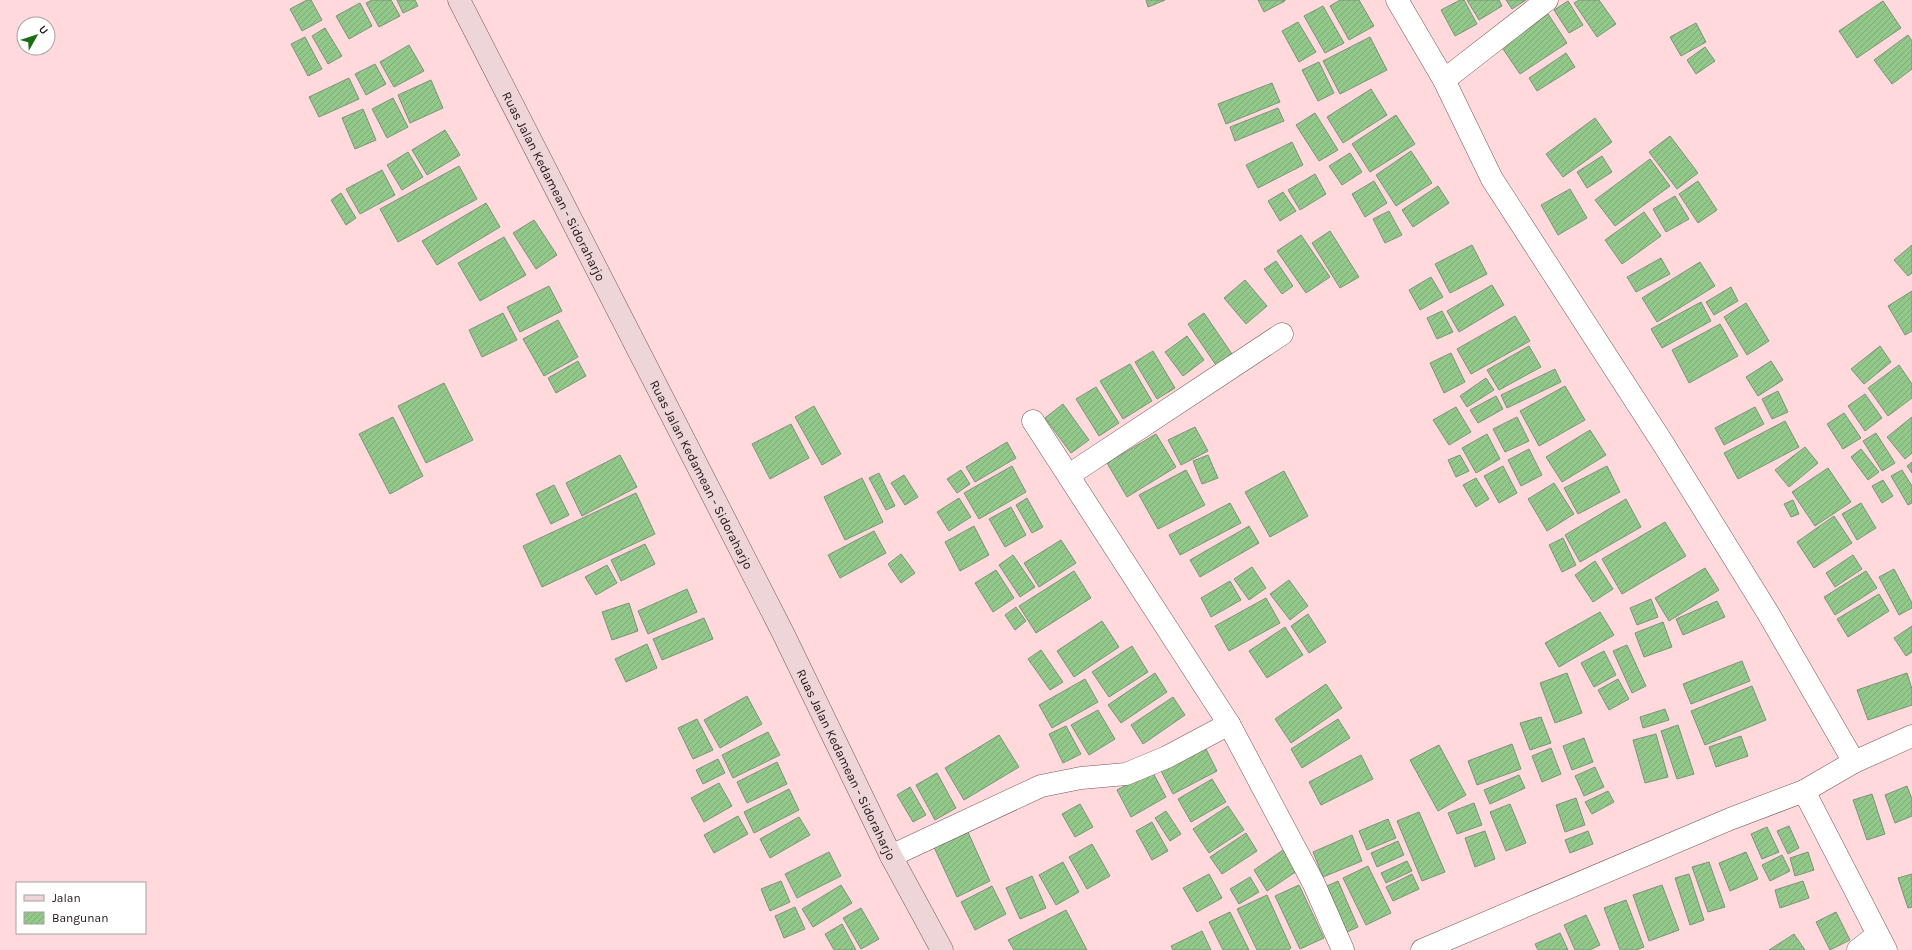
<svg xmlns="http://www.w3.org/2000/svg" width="1912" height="950" font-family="Karla,sans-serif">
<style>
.building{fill:url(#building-hatch);stroke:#7d927a}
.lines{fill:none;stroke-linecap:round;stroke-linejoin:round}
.minor-casing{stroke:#765658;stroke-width:23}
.secondary-casing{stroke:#765658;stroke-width:23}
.minor{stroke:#fff;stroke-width:22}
.secondary{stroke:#eed5d7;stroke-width:22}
.labels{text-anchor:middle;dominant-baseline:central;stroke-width:3;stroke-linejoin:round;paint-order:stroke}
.street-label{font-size:13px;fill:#1d1112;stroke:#fff}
</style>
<defs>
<pattern id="building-hatch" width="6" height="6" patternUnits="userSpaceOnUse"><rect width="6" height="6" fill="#92c98a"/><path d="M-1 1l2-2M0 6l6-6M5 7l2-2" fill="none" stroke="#7dac76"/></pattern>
</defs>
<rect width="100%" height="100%" fill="#ffd9db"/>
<g class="building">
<polygon points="307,0 311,0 322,20 302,31 290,9"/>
<polygon points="372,0 391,0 400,16 379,27 366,3"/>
<polygon points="397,0 415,0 418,6 403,13"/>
<polygon points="1146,0 1165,0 1148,7"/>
<polygon points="1258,0 1285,0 1285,1 1264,12"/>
<polygon points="1340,0 1359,0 1374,26 1349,40 1330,6"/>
<polygon points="1460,0 1464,0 1477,24 1455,36 1441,10"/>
<polygon points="1467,0 1499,0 1502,6 1479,20"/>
<polygon points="1506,0 1526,0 1512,9"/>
<polygon points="1579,0 1599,0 1616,24 1597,37 1574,3"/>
<polygon points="1568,1 1583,25 1569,33 1554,10"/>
<polygon points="1883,1 1901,28 1857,58 1839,31"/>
<polygon points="360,3 372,26 349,39 336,16"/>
<polygon points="1323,6 1344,43 1325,53 1304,16"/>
<polygon points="1548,14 1567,43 1520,74 1501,46"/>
<polygon points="1298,22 1316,52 1299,62 1282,31"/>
<polygon points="1696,23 1706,42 1681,56 1670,37"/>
<polygon points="325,28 342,56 328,64 312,36"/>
<polygon points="1908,35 1912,41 1912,69 1892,84 1874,60"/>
<polygon points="305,37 322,69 308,76 291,44"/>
<polygon points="1370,37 1387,70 1340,94 1323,61"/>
<polygon points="409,45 424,71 394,87 380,62"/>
<polygon points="1705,47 1715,61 1696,74 1687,60"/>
<polygon points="1566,53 1575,67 1537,91 1529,78"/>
<polygon points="1319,62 1334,93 1318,101 1302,70"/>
<polygon points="375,64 386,84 366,95 355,74"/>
<polygon points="349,78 359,99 319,117 309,97"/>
<polygon points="431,80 443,108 410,123 398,95"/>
<polygon points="1272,83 1280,102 1226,124 1218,104"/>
<polygon points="1371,89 1387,115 1343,143 1327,117"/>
<polygon points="393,98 408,127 387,138 372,109"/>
<polygon points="1278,108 1284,121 1235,141 1230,127"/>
<polygon points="363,109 376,140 355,149 342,118"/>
<polygon points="1315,113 1338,150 1319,161 1296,125"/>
<polygon points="1396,115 1415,144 1370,172 1352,144"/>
<polygon points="1595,118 1612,142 1563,177 1546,154"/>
<polygon points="445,130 460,155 427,175 412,150"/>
<polygon points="1670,136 1698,173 1677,189 1649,152"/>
<polygon points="1292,142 1303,165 1258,188 1246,165"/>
<polygon points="1411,151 1432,183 1396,206 1376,175"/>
<polygon points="408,152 423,177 402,190 387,165"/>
<polygon points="1350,153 1362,172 1342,185 1329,166"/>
<polygon points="1602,156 1612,172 1587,188 1577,172"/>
<polygon points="1650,159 1670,186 1615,226 1595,200"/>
<polygon points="459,166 477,199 398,242 380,209"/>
<polygon points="382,170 395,195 360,214 346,189"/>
<polygon points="1315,174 1326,194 1300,210 1288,190"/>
<polygon points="1374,181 1387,203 1365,217 1352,194"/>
<polygon points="1698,181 1717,210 1698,223 1679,194"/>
<polygon points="1438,186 1449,203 1413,227 1402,210"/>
<polygon points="1570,189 1587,218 1558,235 1541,205"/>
<polygon points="1283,192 1296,211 1280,221 1268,201"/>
<polygon points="341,193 356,218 346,225 331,200"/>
<polygon points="1675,196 1689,219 1666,232 1653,209"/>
<polygon points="486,203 500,227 437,265 422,241"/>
<polygon points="1389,211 1402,235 1385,243 1373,219"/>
<polygon points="1644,212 1661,236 1622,264 1605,240"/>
<polygon points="534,220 557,255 536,269 513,233"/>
<polygon points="1330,231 1359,277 1340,288 1312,243"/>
<polygon points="1301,235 1330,277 1306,293 1277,251"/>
<polygon points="504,237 526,275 480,301 458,263"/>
<polygon points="1472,245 1487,274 1450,293 1435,264"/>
<polygon points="1912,245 1912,273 1908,276 1894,260"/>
<polygon points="1661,258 1670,274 1636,292 1627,277"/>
<polygon points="1276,261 1293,286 1282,294 1264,269"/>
<polygon points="1700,262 1715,286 1657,322 1642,298"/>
<polygon points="1431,277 1443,297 1420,310 1409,290"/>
<polygon points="1245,280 1267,306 1246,324 1224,298"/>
<polygon points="1492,285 1504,305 1459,332 1447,311"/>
<polygon points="549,286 562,311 520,332 507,307"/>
<polygon points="1731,287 1738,301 1714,315 1706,302"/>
<polygon points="1912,291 1912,331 1905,335 1888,306"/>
<polygon points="1701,302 1711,321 1662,348 1651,329"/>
<polygon points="1746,303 1769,341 1747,355 1724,317"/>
<polygon points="1442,311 1453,332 1437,339 1427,318"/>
<polygon points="503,313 517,340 482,357 469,330"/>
<polygon points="1204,313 1234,357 1218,368 1188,324"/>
<polygon points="1515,316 1530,341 1471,374 1457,349"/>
<polygon points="558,320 578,357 544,376 523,339"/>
<polygon points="1720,324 1738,356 1689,383 1672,350"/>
<polygon points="1187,336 1204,360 1183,376 1165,352"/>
<polygon points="1529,346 1541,367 1499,390 1487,370"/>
<polygon points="1880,346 1891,362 1864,384 1851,369"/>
<polygon points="1153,351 1175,388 1157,399 1135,362"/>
<polygon points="1451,353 1465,382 1444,393 1430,363"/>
<polygon points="578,361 586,376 556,393 548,378"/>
<polygon points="1771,361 1783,380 1758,396 1746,377"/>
<polygon points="1130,364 1152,401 1123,419 1100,381"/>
<polygon points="1899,365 1912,384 1912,398 1888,416 1868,388"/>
<polygon points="1555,369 1561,382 1507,408 1501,395"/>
<polygon points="1486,378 1494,390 1467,407 1460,396"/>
<polygon points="444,383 473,440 426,463 398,406"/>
<polygon points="1565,386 1585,420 1539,446 1520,411"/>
<polygon points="1096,387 1119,423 1099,436 1076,399"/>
<polygon points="1778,391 1788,412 1772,419 1762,399"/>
<polygon points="1865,394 1882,418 1865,431 1848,406"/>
<polygon points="1496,396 1503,409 1478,423 1470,410"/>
<polygon points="1063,404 1089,440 1071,453 1045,418"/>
<polygon points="814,406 841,454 822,465 795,417"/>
<polygon points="1456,407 1471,432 1449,445 1433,420"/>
<polygon points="1755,407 1764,424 1724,445 1715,428"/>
<polygon points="1844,413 1861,438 1843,449 1827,424"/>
<polygon points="393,417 423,476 390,494 359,434"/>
<polygon points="1517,417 1529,441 1505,452 1493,429"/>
<polygon points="1912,417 1912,453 1905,459 1887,437"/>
<polygon points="1785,421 1799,447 1738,479 1724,453"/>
<polygon points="791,424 809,458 770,479 752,444"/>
<polygon points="1195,427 1208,451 1181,465 1168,440"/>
<polygon points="1590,430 1606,455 1562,482 1546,457"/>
<polygon points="1876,433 1895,463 1882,471 1863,441"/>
<polygon points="1156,434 1176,467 1127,497 1107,463"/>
<polygon points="1487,434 1500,459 1476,473 1462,448"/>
<polygon points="1007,442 1016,458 975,482 966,467"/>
<polygon points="1805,447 1818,463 1789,487 1775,470"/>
<polygon points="1529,449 1542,475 1521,486 1508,460"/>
<polygon points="1861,449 1879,472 1868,480 1851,457"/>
<polygon points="620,455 637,487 582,516 566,483"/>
<polygon points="1208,455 1218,478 1202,484 1193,461"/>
<polygon points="1460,455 1469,471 1456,477 1448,460"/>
<polygon points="1912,462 1912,473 1907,466"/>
<polygon points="1012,466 1026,492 979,519 964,493"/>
<polygon points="1503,466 1517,493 1499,503 1484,476"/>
<polygon points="1607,466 1620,492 1578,514 1564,488"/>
<polygon points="1828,468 1851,502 1815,526 1792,492"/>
<polygon points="961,470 970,484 957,493 947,479"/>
<polygon points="1186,470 1205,505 1158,529 1139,495"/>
<polygon points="1902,470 1912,486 1912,503 1908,505 1891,476"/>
<polygon points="1284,471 1308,516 1270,537 1245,492"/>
<polygon points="879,473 895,506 886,510 869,478"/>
<polygon points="904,475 918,497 905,505 891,483"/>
<polygon points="862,478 883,522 845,540 824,497"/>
<polygon points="1476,478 1489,499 1476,507 1463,485"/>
<polygon points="1883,480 1893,496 1882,503 1872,486"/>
<polygon points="1554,483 1574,514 1547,531 1528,499"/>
<polygon points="554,485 569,515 551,524 536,494"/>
<polygon points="636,493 655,534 542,587 523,546"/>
<polygon points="959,498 971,517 949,531 937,512"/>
<polygon points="1027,498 1043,527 1032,533 1016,505"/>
<polygon points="1626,499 1641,527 1580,562 1565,535"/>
<polygon points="1793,500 1799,514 1791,517 1784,504"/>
<polygon points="1230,503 1241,523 1180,555 1169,535"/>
<polygon points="1861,503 1876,528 1857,540 1842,514"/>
<polygon points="1011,507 1026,535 1005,547 989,519"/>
<polygon points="1834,516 1852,543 1814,568 1797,542"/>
<polygon points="1665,522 1686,556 1622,594 1602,559"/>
<polygon points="974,526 989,555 960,571 945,542"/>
<polygon points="1249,526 1259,543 1200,577 1190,560"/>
<polygon points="874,531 886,553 840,578 828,555"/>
<polygon points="1563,538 1576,565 1562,572 1549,545"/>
<polygon points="1061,540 1076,563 1039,587 1024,563"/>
<polygon points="645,544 655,564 621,581 611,560"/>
<polygon points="901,554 915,573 901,583 888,564"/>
<polygon points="1013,555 1035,587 1020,597 999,565"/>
<polygon points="1853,555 1862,569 1835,587 1826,573"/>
<polygon points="1595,561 1613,589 1593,602 1575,575"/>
<polygon points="607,565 617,583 596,595 585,577"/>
<polygon points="1252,567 1266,588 1249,600 1234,579"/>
<polygon points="1705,568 1719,590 1669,621 1655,598"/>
<polygon points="1894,569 1912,603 1912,608 1899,615 1879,577"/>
<polygon points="996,570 1014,598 993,612 975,583"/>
<polygon points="1074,571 1091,598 1036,633 1019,606"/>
<polygon points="1866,571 1877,588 1835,615 1824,597"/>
<polygon points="1289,580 1308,606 1290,620 1270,594"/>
<polygon points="1230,581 1241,600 1211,617 1201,598"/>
<polygon points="687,589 697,612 648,634 638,611"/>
<polygon points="1879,594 1889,611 1848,637 1837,619"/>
<polygon points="1266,598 1280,623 1229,651 1215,626"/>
<polygon points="1651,599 1658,617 1637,625 1630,608"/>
<polygon points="1717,601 1725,617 1683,635 1676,619"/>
<polygon points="629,603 638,631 612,640 602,612"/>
<polygon points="1016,607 1026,621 1015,630 1005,615"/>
<polygon points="1600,612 1614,635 1559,667 1545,643"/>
<polygon points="1308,614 1326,642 1309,653 1291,626"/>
<polygon points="704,618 713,639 662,660 653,639"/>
<polygon points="1102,621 1119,647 1074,677 1057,651"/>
<polygon points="1663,622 1672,647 1644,657 1635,633"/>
<polygon points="1912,626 1912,652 1906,656 1894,638"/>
<polygon points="1285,627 1303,655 1267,678 1249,651"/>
<polygon points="647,644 657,668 626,682 615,659"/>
<polygon points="1627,645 1646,686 1632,693 1613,651"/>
<polygon points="1132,646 1148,672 1109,697 1092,672"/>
<polygon points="1041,650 1063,682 1050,690 1028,659"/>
<polygon points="1604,651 1616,675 1594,687 1581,663"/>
<polygon points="1742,661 1750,681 1691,704 1683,684"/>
<polygon points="1155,673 1167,692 1121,723 1108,705"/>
<polygon points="1567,673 1582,713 1555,723 1540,683"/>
<polygon points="1907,673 1912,689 1912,705 1868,720 1857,690"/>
<polygon points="1085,679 1098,702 1052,728 1039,705"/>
<polygon points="1618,679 1629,699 1609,710 1598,690"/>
<polygon points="1326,684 1342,708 1291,743 1275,719"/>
<polygon points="1752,686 1766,720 1705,745 1691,711"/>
<polygon points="747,696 762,724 720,748 704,720"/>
<polygon points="1173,697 1185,715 1143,744 1131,725"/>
<polygon points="1665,709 1669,720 1643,728 1640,717"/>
<polygon points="1098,710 1115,739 1089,755 1071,725"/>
<polygon points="1541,717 1551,743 1530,750 1520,723"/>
<polygon points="697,719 713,750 693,759 678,728"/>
<polygon points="1338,719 1350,738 1302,768 1291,749"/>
<polygon points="1678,725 1694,774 1677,779 1661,731"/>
<polygon points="1066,726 1081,754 1063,763 1049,734"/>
<polygon points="768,732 780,755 733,778 722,755"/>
<polygon points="1656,734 1668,777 1645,783 1633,740"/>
<polygon points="999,735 1019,767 964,800 945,768"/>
<polygon points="1741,736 1748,756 1716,767 1709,747"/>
<polygon points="1584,738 1593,762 1572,770 1563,746"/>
<polygon points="1203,743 1217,771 1173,794 1159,767"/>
<polygon points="1512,744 1521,769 1477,785 1468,761"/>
<polygon points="1439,745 1466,795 1438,811 1410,760"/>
<polygon points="1551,748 1561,774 1542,782 1532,756"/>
<polygon points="1361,755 1373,779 1321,805 1309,782"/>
<polygon points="718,759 725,773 703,784 696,770"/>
<polygon points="777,762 787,784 747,803 737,782"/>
<polygon points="1595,767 1604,787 1584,796 1575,776"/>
<polygon points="1152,771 1166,797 1131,817 1117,790"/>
<polygon points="937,773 956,808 935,820 916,785"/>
<polygon points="1519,775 1525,788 1490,804 1484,790"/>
<polygon points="1212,779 1226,802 1191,822 1178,799"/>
<polygon points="719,783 732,806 704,822 691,798"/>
<polygon points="1907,786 1912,799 1912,816 1895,823 1885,795"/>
<polygon points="910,787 926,815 913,822 897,795"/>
<polygon points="789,789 799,810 754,833 744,812"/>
<polygon points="1608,791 1614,802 1592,814 1585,802"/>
<polygon points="1872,794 1885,834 1867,840 1853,800"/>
<polygon points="1576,798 1585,825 1565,832 1556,805"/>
<polygon points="1474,803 1482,825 1457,834 1448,813"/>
<polygon points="1080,804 1093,827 1075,837 1062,814"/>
<polygon points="1510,804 1526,843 1506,851 1490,812"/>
<polygon points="1228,806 1244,830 1209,853 1193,829"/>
<polygon points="1166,811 1181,834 1170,841 1155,818"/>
<polygon points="1419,812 1445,872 1422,881 1397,821"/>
<polygon points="738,816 748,834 714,853 704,835"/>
<polygon points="799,817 810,835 770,858 760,839"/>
<polygon points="1388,819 1396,838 1367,850 1359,831"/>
<polygon points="1152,822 1168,851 1152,860 1136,831"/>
<polygon points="1789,826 1799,848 1788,854 1777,831"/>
<polygon points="1767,827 1779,852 1762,859 1751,834"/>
<polygon points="967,830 990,881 957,897 933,845"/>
<polygon points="1485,831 1495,859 1475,867 1465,838"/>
<polygon points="1588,831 1593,844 1570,853 1565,840"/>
<polygon points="1246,833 1257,851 1222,874 1210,857"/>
<polygon points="1352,835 1362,861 1323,877 1313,852"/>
<polygon points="1398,841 1404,855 1377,867 1371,853"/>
<polygon points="1092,844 1110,876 1087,889 1069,857"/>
<polygon points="1286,848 1300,869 1267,891 1254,870"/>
<polygon points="829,852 841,876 797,898 785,874"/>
<polygon points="1746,852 1758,879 1730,891 1719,863"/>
<polygon points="1808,852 1814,870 1795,876 1790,858"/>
<polygon points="1782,855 1790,871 1770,881 1762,865"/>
<polygon points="1407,861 1412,871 1386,883 1381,873"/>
<polygon points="1063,862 1079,892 1056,905 1039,875"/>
<polygon points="1709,862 1725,907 1708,912 1692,867"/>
<polygon points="1368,866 1391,913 1366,925 1343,878"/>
<polygon points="1209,874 1222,898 1197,912 1183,888"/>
<polygon points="1412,874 1419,889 1393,901 1386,887"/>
<polygon points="1689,874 1704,920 1690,925 1675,878"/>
<polygon points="1912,874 1912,907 1908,908 1898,878"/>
<polygon points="1032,876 1046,908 1020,919 1006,888"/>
<polygon points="1250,877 1259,892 1239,904 1230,889"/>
<polygon points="781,881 790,902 770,911 761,889"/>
<polygon points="1338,881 1358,927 1347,932 1327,886"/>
<polygon points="1803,881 1809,898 1780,908 1775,890"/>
<polygon points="841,885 852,903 813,927 802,909"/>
<polygon points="1299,885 1324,938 1300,949 1275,896"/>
<polygon points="1662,885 1679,930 1649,941 1633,895"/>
<polygon points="992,886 1006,914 975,930 961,902"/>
<polygon points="1267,895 1291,948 1288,950 1257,950 1237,909"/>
<polygon points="1626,900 1644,947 1636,950 1620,950 1604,908"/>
<polygon points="795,907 805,929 784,938 775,916"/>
<polygon points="861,908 879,939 861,949 843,918"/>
<polygon points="1066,910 1087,950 1014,950 1008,940"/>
<polygon points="1230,912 1249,950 1223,950 1209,922"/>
<polygon points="1836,912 1850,940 1830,950 1816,922"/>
<polygon points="1586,915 1600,945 1590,950 1575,950 1564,925"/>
<polygon points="842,924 856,950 834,950 825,934"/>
<polygon points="1202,931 1211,950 1173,950 1171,946"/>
<polygon points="1560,933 1568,950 1538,950 1535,944"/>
<polygon points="1794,934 1805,950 1769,950"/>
</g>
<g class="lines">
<g class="minor-casing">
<g id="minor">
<polyline points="1397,0 1444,80 1492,179 1664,445 1768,613 1854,762"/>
<polyline points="1444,80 1547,0"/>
<polyline points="1033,421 1229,724 1314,884 1343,950"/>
<polyline points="1069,475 1282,334"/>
<polyline points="1804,791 1886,950"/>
<polyline points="891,856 1041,786 1081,778 1126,774 1167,757 1229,724"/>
<polyline points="1422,950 1730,819 1804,791 1854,762 1912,736"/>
<polyline points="1858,950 1877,935"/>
</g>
</g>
<g class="secondary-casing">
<g id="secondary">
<path id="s1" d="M 459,0 L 783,633 L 891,856 L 942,950"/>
</g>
</g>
<use href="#minor" class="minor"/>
<use href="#secondary" class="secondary"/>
</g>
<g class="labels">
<g class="street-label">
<text stroke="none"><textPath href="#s1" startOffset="209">Ruas Jalan Kedamean - Sidoraharjo</textPath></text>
<text stroke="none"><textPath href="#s1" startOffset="533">Ruas Jalan Kedamean - Sidoraharjo</textPath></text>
<text stroke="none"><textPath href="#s1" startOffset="857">Ruas Jalan Kedamean - Sidoraharjo</textPath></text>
</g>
</g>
<rect x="16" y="882" width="130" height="52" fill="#ffffff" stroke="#a5a0a0"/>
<rect x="24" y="895" width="20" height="6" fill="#eed5d7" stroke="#a5a0a0"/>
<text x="52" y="902" font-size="12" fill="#1d1112">Jalan</text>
<rect x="24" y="912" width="20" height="12" fill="url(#building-hatch)" stroke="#a5a0a0"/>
<text x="52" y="922" font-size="12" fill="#1d1112">Bangunan</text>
<g transform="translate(36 36) rotate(51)"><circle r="19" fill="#ffffff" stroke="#a5a0a0"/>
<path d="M0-3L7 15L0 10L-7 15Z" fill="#1c6c11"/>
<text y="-6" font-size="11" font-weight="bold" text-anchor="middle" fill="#1d1112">U</text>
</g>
</svg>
